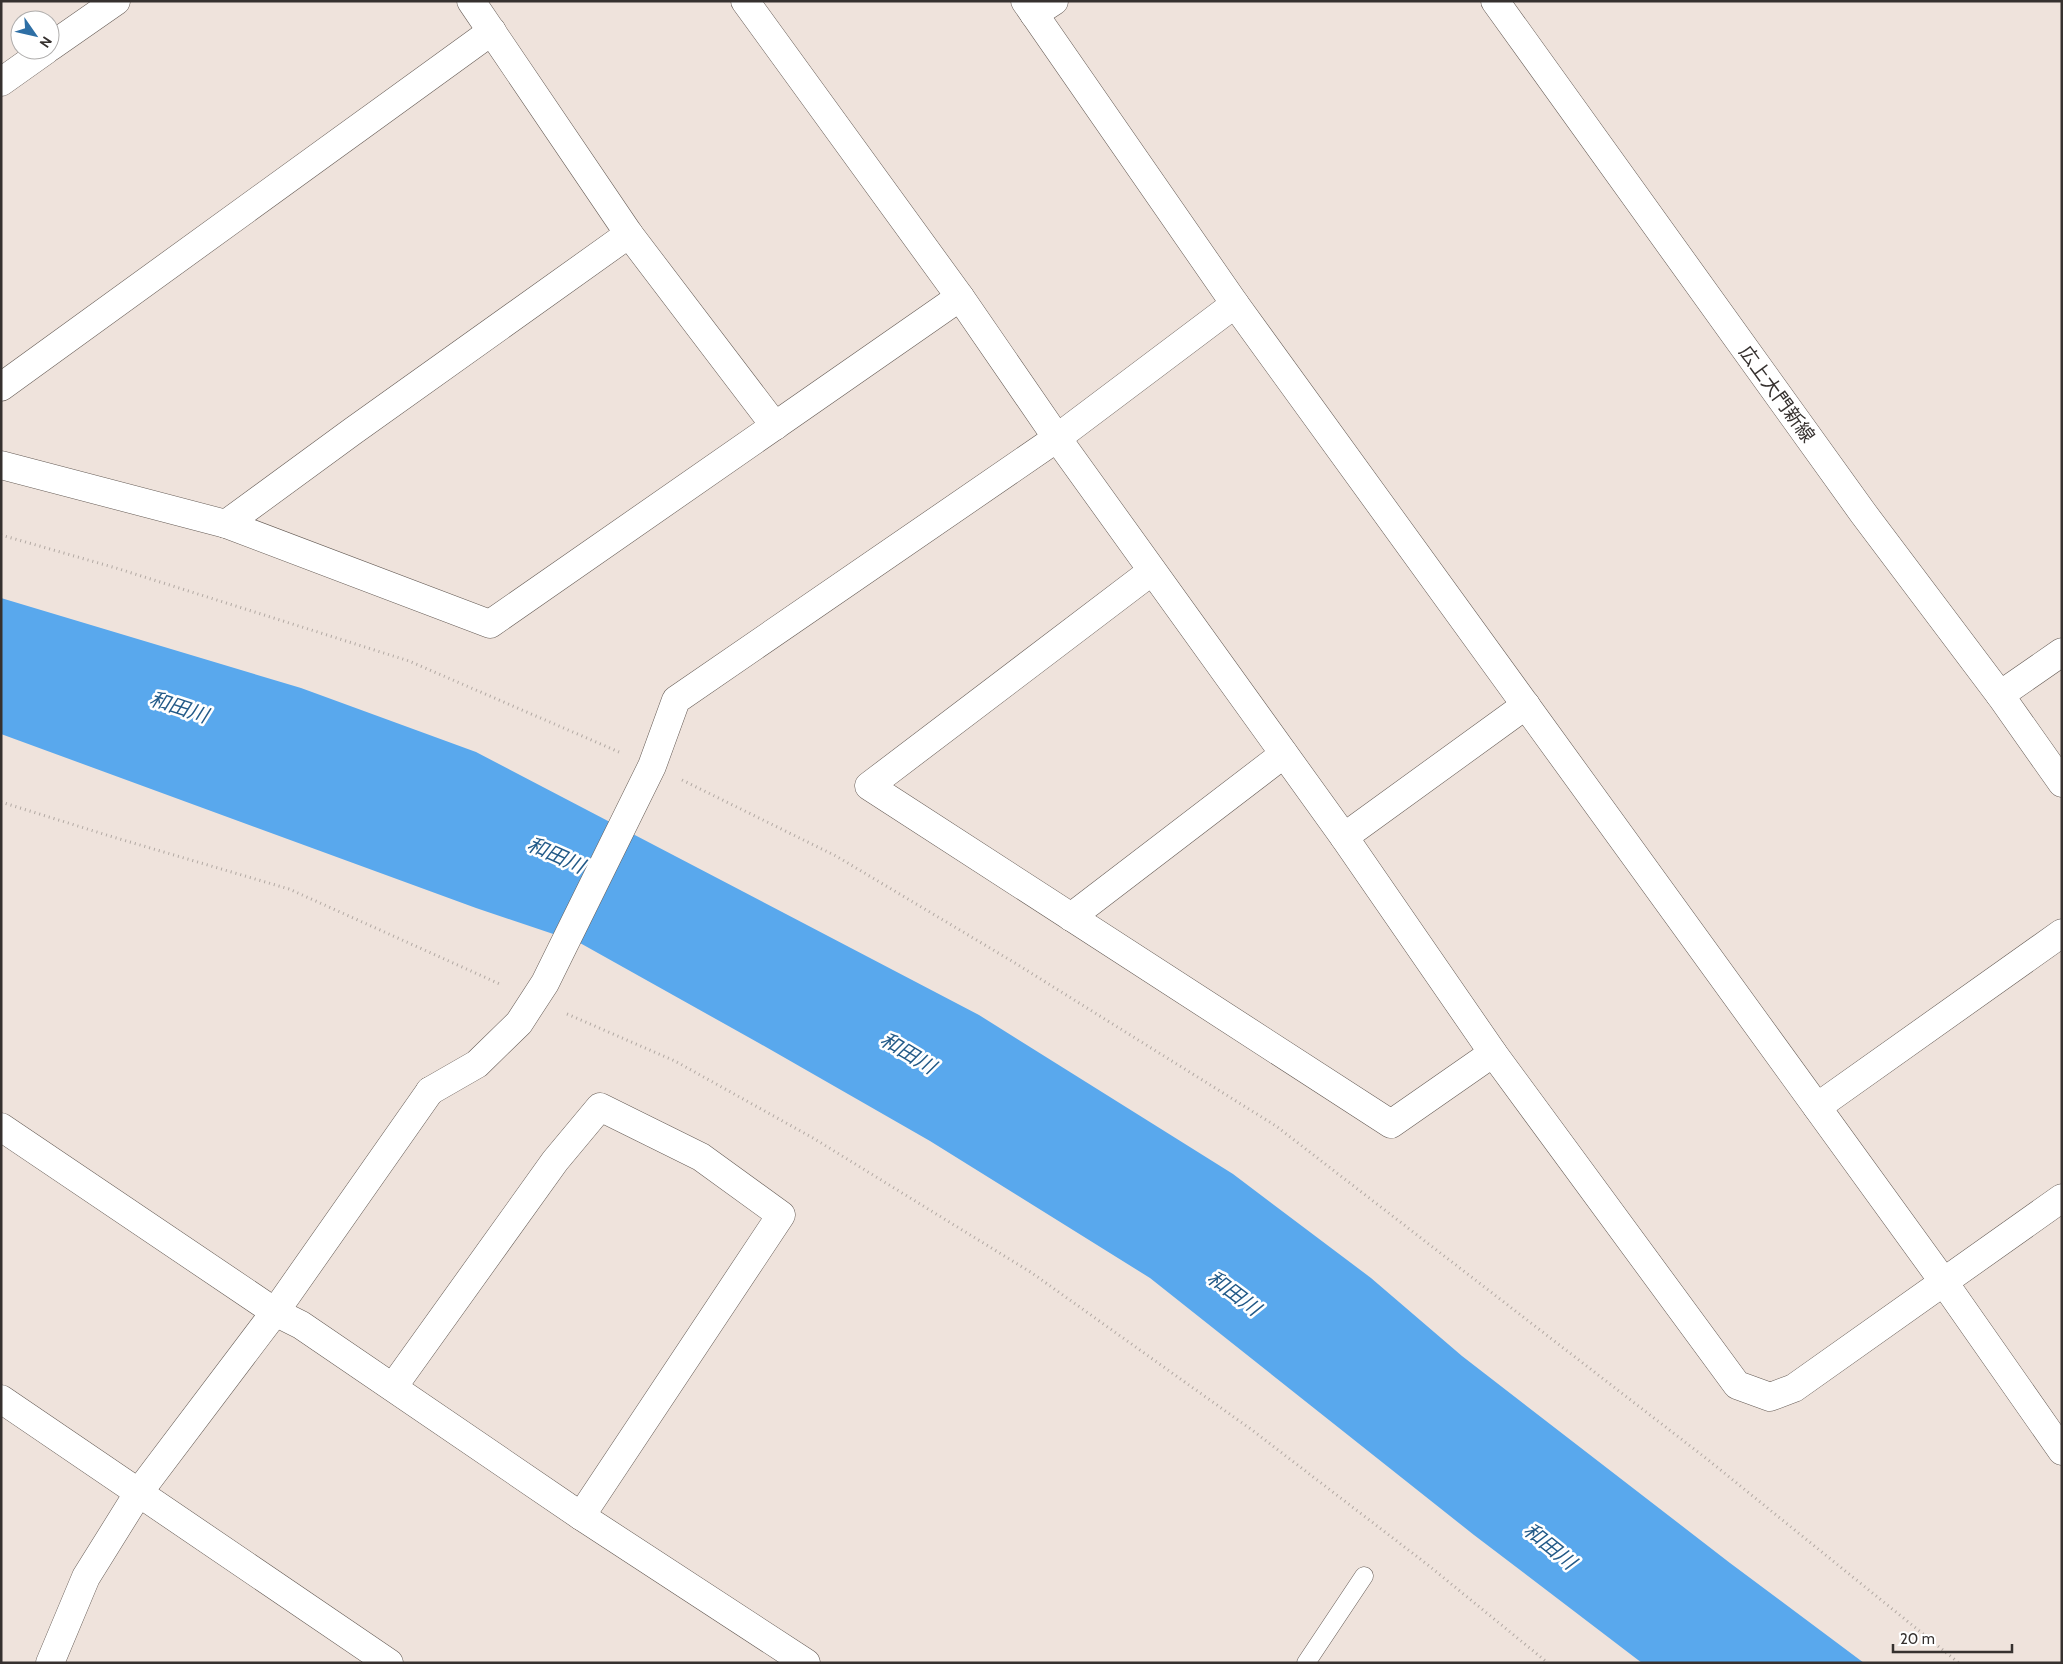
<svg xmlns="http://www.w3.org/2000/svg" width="2063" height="1664" font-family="Cabin,'Noto Sans JP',sans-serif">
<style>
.water{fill:#59a8ed}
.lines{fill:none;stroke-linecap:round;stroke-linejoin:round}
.lane-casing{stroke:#655b55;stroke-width:19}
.street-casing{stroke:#655b55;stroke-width:29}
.secondary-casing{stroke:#655b55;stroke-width:29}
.path{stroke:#b2a9a3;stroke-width:3;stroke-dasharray:1 4;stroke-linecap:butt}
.lane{stroke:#fff;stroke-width:18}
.street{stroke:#fff;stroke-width:28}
.secondary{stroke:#fff;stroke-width:28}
.labels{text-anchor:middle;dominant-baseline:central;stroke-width:5;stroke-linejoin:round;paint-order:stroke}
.street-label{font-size:19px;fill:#36312f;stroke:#fff}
.water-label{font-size:20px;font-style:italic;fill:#225a88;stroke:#fff}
</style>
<rect width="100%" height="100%" fill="#efe3dc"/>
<polygon class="water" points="1,598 301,688 476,752 979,1015 1233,1174 1371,1278 1462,1356 1730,1563 1864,1663 1642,1663 1474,1535 1150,1278 930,1141 757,1042 580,943 476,908 1,734"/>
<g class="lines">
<g class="lane-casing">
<polyline id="lane" points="1306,1663 1364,1576"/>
</g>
<g class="street-casing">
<g id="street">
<polyline points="471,1 629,234 775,426"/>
<polyline points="745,1 960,297 1057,438 1344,837 1493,1053 1737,1385 1770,1397 1794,1388 2062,1198"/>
<polyline points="1025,1 1235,304 1943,1281 2062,1451"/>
<polyline points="1034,14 1054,1"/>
<polyline points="50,47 116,1"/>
<polyline points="1,82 46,50"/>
<polyline points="1,387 492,31"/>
<polyline points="1,465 226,524 490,624 960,297"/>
<polyline points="226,524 353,431 629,234"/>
<polyline points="1152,571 869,786 1391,1124 1493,1053"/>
<polyline points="2000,695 2062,652"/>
<polyline points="1344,837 1526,705"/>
<polyline points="1071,917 1284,754"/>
<polyline points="430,1091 477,1064 519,1023 545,983 652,766 676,700 1057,438 1235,304"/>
<polyline points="1817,1107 2062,933"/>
<polyline points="1,1127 275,1312 301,1325 581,1516 806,1663"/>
<polyline points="393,1387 555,1161 600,1107 701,1157 781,1215 581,1516"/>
<polyline points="1,1399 389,1663"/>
</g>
</g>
<g class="secondary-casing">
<g id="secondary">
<polyline points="1495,1 1863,513 2000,695 2062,783"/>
<polyline points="50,1663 86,1577 139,1492 275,1312 430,1091"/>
</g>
</g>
<g class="path">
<polyline points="1,535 116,568 409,661 619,752"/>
<polyline points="682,780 836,856 1015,963 1276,1126 1707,1459 1959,1663"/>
<polyline points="1,802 113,837 289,889 502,985"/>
<polyline points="567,1014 675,1061 813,1138 1032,1273 1252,1430 1428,1565 1548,1663"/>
</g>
<use href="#lane" class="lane"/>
<use href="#street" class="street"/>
<use href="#secondary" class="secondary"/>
</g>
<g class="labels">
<g class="street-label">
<text transform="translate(1777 394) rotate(54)">広上大門新線</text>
</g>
<g class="water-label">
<text transform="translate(179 707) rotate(18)">和田川</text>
<text transform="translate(556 855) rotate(24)">和田川</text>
<text transform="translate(908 1053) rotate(31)">和田川</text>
<text transform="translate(1234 1293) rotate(37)">和田川</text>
<text transform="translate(1550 1546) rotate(39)">和田川</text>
</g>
</g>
<rect width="2063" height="1664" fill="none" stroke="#36312f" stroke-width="5"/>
<g transform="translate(35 35) rotate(124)"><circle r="24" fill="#ffffff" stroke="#afadac"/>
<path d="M0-4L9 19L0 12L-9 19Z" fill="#2e6fa5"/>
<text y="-8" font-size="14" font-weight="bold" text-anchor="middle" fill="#36312f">N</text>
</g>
<path d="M1893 1644v8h119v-8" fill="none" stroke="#36312f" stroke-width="2.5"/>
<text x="1900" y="1644" font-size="15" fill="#36312f" stroke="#ffffff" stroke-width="4" paint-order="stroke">20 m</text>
</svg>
